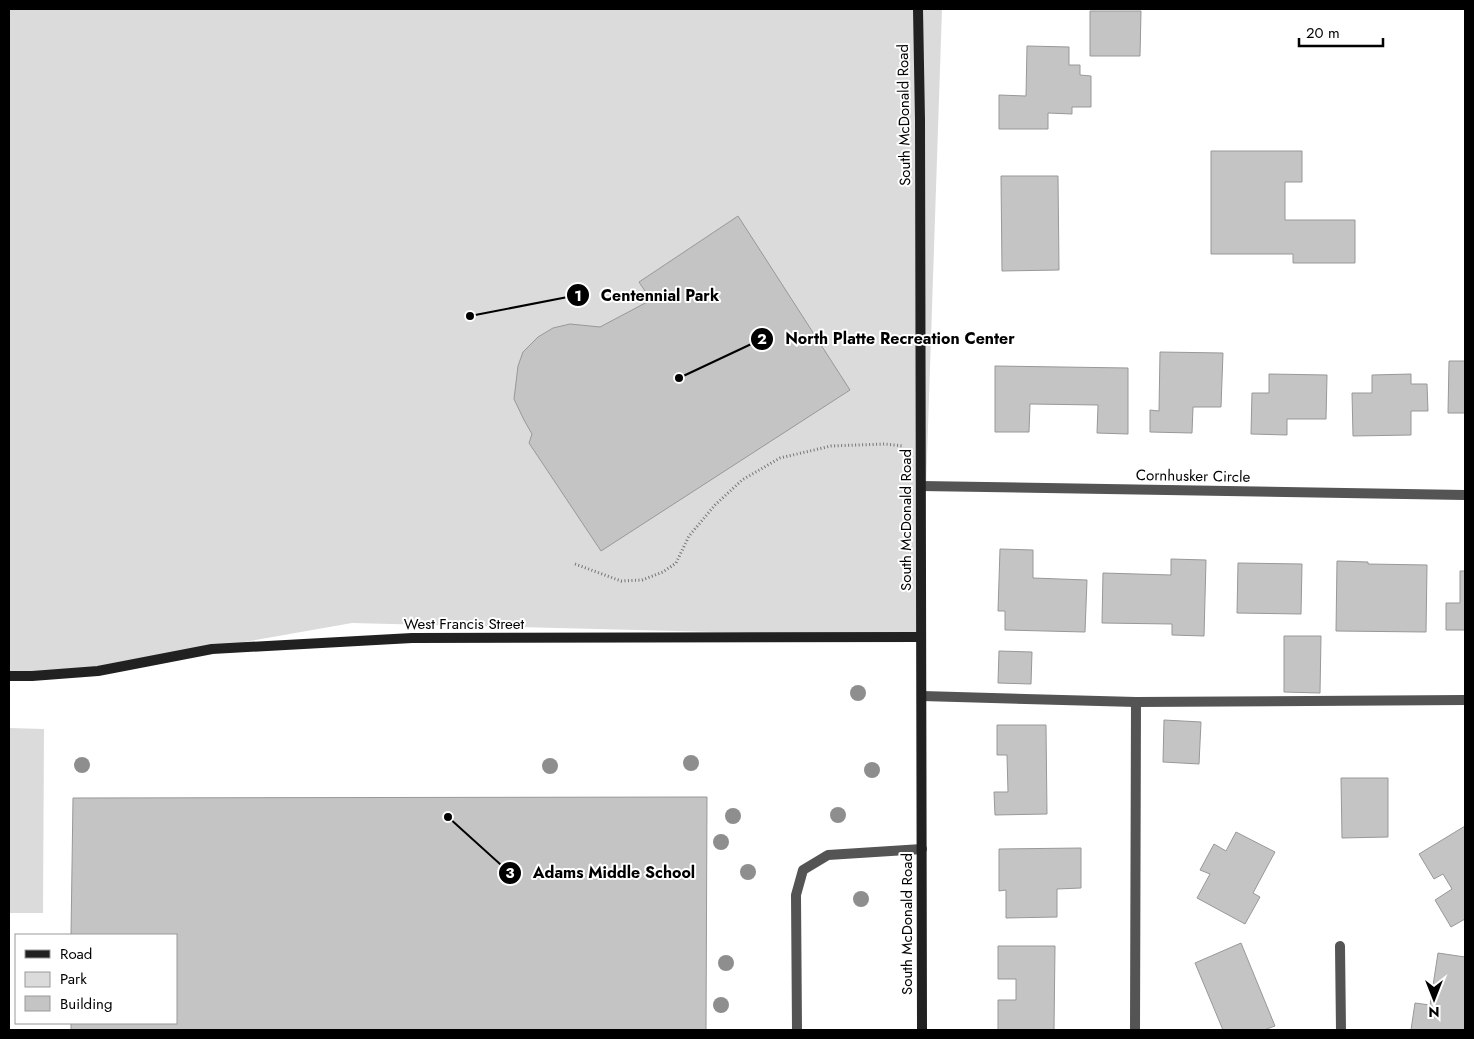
<svg xmlns="http://www.w3.org/2000/svg" width="1474" height="1039" font-family="Jost,sans-serif">
<style>
.green{fill:#dbdbdb}
.building{fill:#c4c4c4;stroke:#989898}
.lines{fill:none;stroke-linecap:round;stroke-linejoin:round}
.path{stroke:#767676;stroke-width:3;stroke-dasharray:1 2.5;stroke-linecap:butt}
.lane{stroke:#545454;stroke-width:10}
.street{stroke:#545454;stroke-width:10}
.secondary{stroke:#212121;stroke-width:10}
.tree{fill:#8e8e8e}
.labels{text-anchor:middle;dominant-baseline:central;stroke-width:4;stroke-linejoin:round;paint-order:stroke}
.street-label{font-size:15px;fill:#000;stroke:#fff}
.leader{fill:none;stroke:#000;stroke-width:2}
.callout-dot{fill:#000;stroke:#fff;stroke-width:2}
.mark-label{font-size:15px;text-anchor:middle;font-weight:bold;fill:#fff}
.callout-label{font-size:16px;text-anchor:middle;font-weight:bold;fill:#000;stroke:#fff;stroke-width:4;stroke-linejoin:round;paint-order:stroke}
</style>
<rect width="100%" height="100%" fill="#fff"/>
<g class="green">
<polygon points="9,9 942,9 921,637 352,623 62,674 9,673"/>
<polygon points="9,728 44,729 43,913 9,913"/>
</g>
<g class="building">
<polygon points="1090,11 1141,11 1140,56 1090,56"/>
<polygon points="1027,46 1069,47 1069,65 1080,65 1080,75 1091,76 1091,107 1072,107 1072,114 1048,113 1048,129 999,129 999,95 1026,96"/>
<polygon points="1211,151 1302,151 1302,182 1285,182 1285,220 1355,220 1355,263 1293,263 1293,254 1211,254"/>
<polygon points="1001,176 1058,176 1059,270 1002,271"/>
<polygon points="738,216 850,390 601,551 529,443 532,434 524,420 514,399 518,366 523,352 538,337 553,328 570,324 600,327 651,300 639,282"/>
<polygon points="1160,352 1223,353 1221,407 1193,407 1192,433 1150,432 1150,410 1159,411"/>
<polygon points="1449,361 1465,361 1465,413 1448,413"/>
<polygon points="995,366 1128,368 1128,434 1097,433 1098,405 1030,404 1029,432 995,432"/>
<polygon points="1269,374 1327,375 1326,419 1287,419 1287,435 1251,434 1252,393 1269,393"/>
<polygon points="1411,374 1411,384 1427,384 1428,411 1411,411 1411,435 1353,436 1352,393 1372,393 1372,375"/>
<polygon points="1000,549 1033,550 1033,578 1087,580 1085,632 1005,630 1005,611 998,611"/>
<polygon points="1171,559 1206,560 1204,636 1172,635 1172,624 1102,623 1103,573 1171,575"/>
<polygon points="1337,561 1368,562 1368,564 1427,565 1426,632 1336,631"/>
<polygon points="1238,563 1302,564 1301,614 1237,613"/>
<polygon points="1460,571 1465,571 1465,630 1446,630 1446,603 1460,603"/>
<polygon points="1284,636 1321,636 1320,693 1284,692"/>
<polygon points="999,651 1032,652 1031,684 998,683"/>
<polygon points="1164,720 1201,722 1199,764 1163,762"/>
<polygon points="997,725 1046,725 1047,814 995,815 994,792 1008,792 1007,755 997,755"/>
<polygon points="1341,778 1388,778 1388,837 1342,838"/>
<polygon points="707,797 706,1030 71,1030 71,1023 176,1023 176,935 71,935 73,798"/>
<polygon points="1465,826 1465,919 1451,927 1435,900 1452,889 1443,874 1434,879 1419,854"/>
<polygon points="1236,832 1275,852 1253,893 1260,897 1245,924 1197,898 1210,874 1200,870 1214,844 1226,851"/>
<polygon points="1081,848 1081,888 1057,889 1057,917 1006,918 1006,890 999,891 999,849"/>
<polygon points="1241,943 1275,1026 1264,1030 1223,1030 1195,963"/>
<polygon points="998,946 1055,946 1054,1030 998,1030 998,1000 1016,1000 1016,979 998,979"/>
<polygon points="1438,953 1465,957 1465,1030 1411,1030 1415,1003 1430,1005"/>
</g>
<g class="lines">
<polyline class="path" points="575,564 621,581 642,580 663,572 676,563 689,536 715,505 742,480 780,458 831,446 885,444 903,446"/>
<g class="lane">
<polyline points="922,696 1136,702 1465,700"/>
<polyline points="797,1030 796,895 803,870 828,855 922,849"/>
<polyline points="1135,1030 1136,702"/>
</g>
<g class="street">
<polyline points="921,486 1465,495"/>
<polyline points="1340,946 1341,1030"/>
</g>
<g class="secondary">
<polyline points="918,9 920,120 922,1030"/>
<polyline points="9,676 32,676 98,671 212,649 412,638 921,637"/>
</g>
</g>
<g class="tree">
<circle cx="858" cy="693" r="8"/>
<circle cx="691" cy="763" r="8"/>
<circle cx="82" cy="765" r="8"/>
<circle cx="550" cy="766" r="8"/>
<circle cx="872" cy="770" r="8"/>
<circle cx="838" cy="815" r="8"/>
<circle cx="733" cy="816" r="8"/>
<circle cx="721" cy="842" r="8"/>
<circle cx="748" cy="872" r="8"/>
<circle cx="861" cy="899" r="8"/>
<circle cx="726" cy="963" r="8"/>
<circle cx="721" cy="1005" r="8"/>
</g>
<g class="labels">
<g class="street-label">
<text transform="translate(904 115) rotate(-91)">South McDonald Road</text>
<text transform="translate(1193 476) rotate(1)">Cornhusker Circle</text>
<text transform="translate(906 520) rotate(-90)">South McDonald Road</text>
<text x="464" y="624">West Francis Street</text>
<text transform="translate(907 924) rotate(-90)">South McDonald Road</text>
</g>
</g>
<path class="leader" d="M470 316L578 295M679 378L762 339M448 817L510 873"/>
<g class="callout-dot">
<circle cx="470" cy="316" r="5"/>
<circle cx="679" cy="378" r="5"/>
<circle cx="448" cy="817" r="5"/>
<circle cx="578" cy="295" r="12"/>
<circle cx="762" cy="339" r="12"/>
<circle cx="510" cy="873" r="12"/>
</g>
<g class="mark-label">
<text x="578" y="301">1</text>
<text x="762" y="344">2</text>
<text x="510" y="878">3</text>
</g>
<g class="callout-label">
<text x="660" y="301">Centennial Park</text>
<text x="900" y="344">North Platte Recreation Center</text>
<text x="614" y="878">Adams Middle School</text>
</g>
<rect width="1474" height="1039" fill="none" stroke="#000000" stroke-width="20"/>
<rect x="15" y="934" width="162" height="90" fill="#ffffff" stroke="#999999"/>
<rect x="25" y="950" width="25" height="8" fill="#212121" stroke="#999999"/>
<text x="60" y="959" font-size="15" fill="#000000">Road</text>
<rect x="25" y="972" width="25" height="15" fill="#dbdbdb" stroke="#999999"/>
<text x="60" y="984" font-size="15" fill="#000000">Park</text>
<rect x="25" y="996" width="25" height="15" fill="#c4c4c4" stroke="#999999"/>
<text x="60" y="1009" font-size="15" fill="#000000">Building</text>
<g transform="translate(1434 999) rotate(180)" stroke="#ffffff" stroke-width="4" paint-order="stroke">
<path d="M0-4L9 19L0 12L-9 19Z" fill="#000000"/>
<text y="-8" font-size="14" font-weight="bold" text-anchor="middle" fill="#000000">N</text>
</g>
<path d="M1299 38v8h84v-8" fill="none" stroke="#000000" stroke-width="2.5"/>
<text x="1306" y="38" font-size="15" fill="#000000" stroke="#ffffff" stroke-width="4" paint-order="stroke">20 m</text>
</svg>
